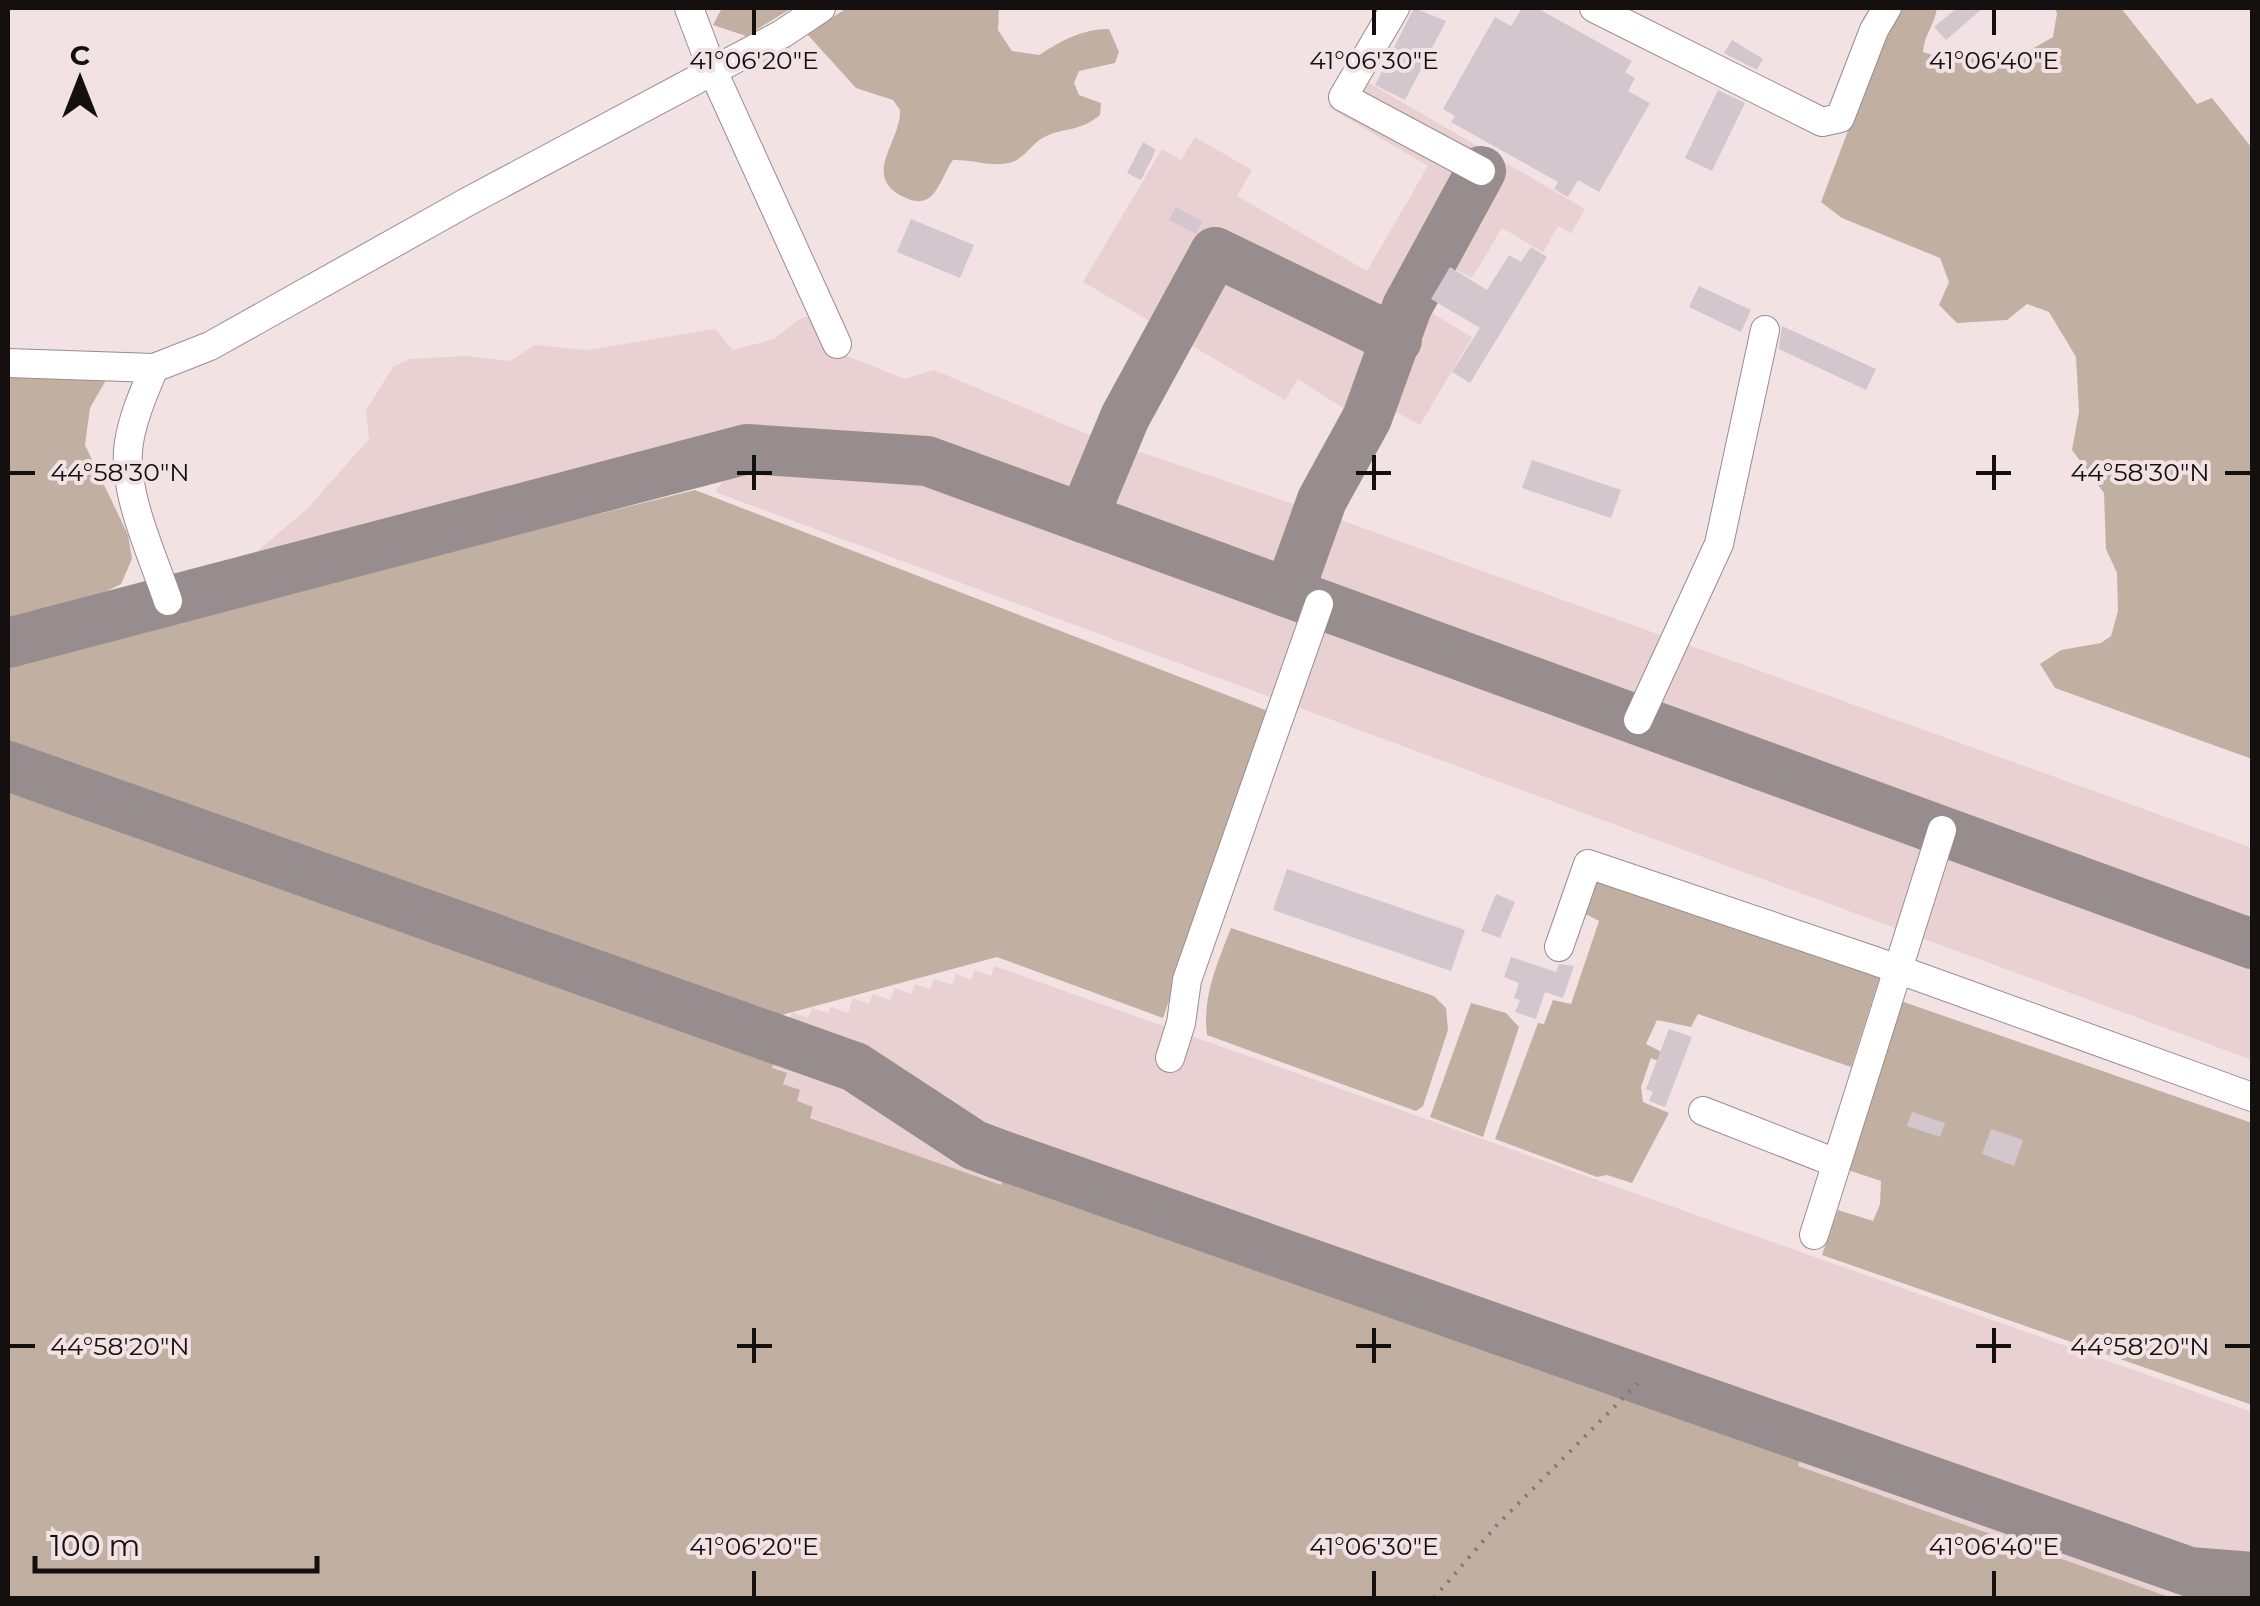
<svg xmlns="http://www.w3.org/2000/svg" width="2260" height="1606" font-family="Montserrat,sans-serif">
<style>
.built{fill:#e9d1d3}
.green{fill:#c1b0a2}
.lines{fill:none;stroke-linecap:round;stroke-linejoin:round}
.taxiway{stroke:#988d8e;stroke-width:50}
.building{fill:#d4c6cd}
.minor-casing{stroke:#9a8c8d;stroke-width:30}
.path{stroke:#837879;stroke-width:4;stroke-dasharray:2.5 8;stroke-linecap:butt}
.minor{stroke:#fff;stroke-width:28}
.ticks{fill:none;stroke:#151010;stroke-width:4}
.ticks-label{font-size:25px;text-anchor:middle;fill:#151010;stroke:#f2e2e3;stroke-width:8;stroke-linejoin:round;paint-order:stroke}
</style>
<rect width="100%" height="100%" fill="#f2e2e3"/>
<g class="built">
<polygon points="1349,71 1585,209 1571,233 1558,226 1543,252 1502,228 1472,278 1448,265 1423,308 1472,337 1420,425 1396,412 1382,433 1298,379 1285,400 1083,282 1162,149 1181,160 1195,137 1252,170 1237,196 1367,271 1428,166 1328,107"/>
<polygon points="813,316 824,347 905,379 934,370 1087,434 1338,519 2252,848 2252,1060 715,492 746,450 252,579 248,559 308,508 369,439 366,410 393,367 410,359 466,356 511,361 534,345 587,350 715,329 733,350 774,339 801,318"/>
<polygon points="994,966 2252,1412 2252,1598 2172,1598 1797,1466 1801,1452 1008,1171 1002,1186 809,1117 772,1068 792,1012 808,1018 812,1008 828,1013 831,1007 848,1013 853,998 869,1004 873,994 890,1000 895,988 911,994 915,984 930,989 934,979 952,985 956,974 971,980 975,970 991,976"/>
</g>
<g class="green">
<polygon points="722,8 792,8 746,36 713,25"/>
<path d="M 847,8 L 999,8 L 998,30 L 1012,51 L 1039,55 C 1061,41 1082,29 1109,29 L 1119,52 L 1115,63 L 1079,71 L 1074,83 L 1079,95 L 1101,103 L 1100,115 C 1077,134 1062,126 1041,139 C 1029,147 1023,160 1009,163 C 990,167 972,159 953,160 C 940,177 936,212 906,198 C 859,177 901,143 900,110 L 893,100 L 856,88 L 807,34 Z"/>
<path d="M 1901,8 L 1937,8 C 1935,24 1924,35 1923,52 L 1936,56 L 1975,56 L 1980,67 L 1992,72 L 2053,37 L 2057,13 L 2054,8 L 2121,8 L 2197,104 L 2212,98 L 2252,148 L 2252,759 L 2055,688 L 2040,664 L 2061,650 L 2101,643 L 2111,636 L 2118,611 L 2117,573 L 2106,549 L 2104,493 L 2072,450 L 2079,412 L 2076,357 L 2049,312 L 2027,304 L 2007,320 L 1957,323 L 1939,305 L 1949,282 L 1940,258 L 1842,218 L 1821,202 L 1868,78 Z"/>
<polygon points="8,372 106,380 90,408 85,445 128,535 132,559 121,584 95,597 8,618"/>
<polygon points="695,490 1268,711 1163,1018 997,957 778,1016 8,744 8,661"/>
<polygon points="8,787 775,1059 772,1068 787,1073 783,1084 800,1090 797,1101 813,1107 810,1118 1001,1185 1007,1171 1802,1453 1798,1466 2172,1598 8,1598"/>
<polygon points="1596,876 1882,970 1851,1067 1698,1014 1691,1027 1657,1020 1646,1044 1679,1061 1675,1068 1651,1058 1641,1087 1643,1102 1669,1113 1632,1183 1607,1175 1597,1177 1495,1139 1538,1023 1544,1024 1553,1000 1571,1004 1599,921 1582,912"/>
<path d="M 1231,928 L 1434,996 L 1446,1008 L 1448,1030 L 1423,1106 L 1416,1111 L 1207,1035 C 1202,997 1217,964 1231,928 Z"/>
<polygon points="1898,1000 2252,1123 2252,1405 1822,1255 1838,1210 1873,1221 1880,1204 1881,1181 1848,1170"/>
<polygon points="1471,1003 1506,1013 1519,1027 1483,1137 1430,1117"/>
</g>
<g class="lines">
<g class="taxiway">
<polyline points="1083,518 1125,417 1215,252 1397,340"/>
<polyline points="1289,592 1322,500 1367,418 1407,307 1481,171"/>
<polyline points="8,643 747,449 927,461 2252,944"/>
<polyline points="8,766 855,1067 974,1145 998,1154 2190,1572 2252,1577"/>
</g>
</g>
<g class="building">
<polygon points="1414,8 1446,21 1405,100 1375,85"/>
<polygon points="1522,8 1537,8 1632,61 1625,72 1635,78 1628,91 1650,103 1599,192 1578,180 1568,197 1554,189 1558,182 1451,122 1455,116 1443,109 1495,17 1511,26"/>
<polygon points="1957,8 1983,8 1946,40 1934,27"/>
<polygon points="1732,40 1763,59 1757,70 1724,53"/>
<polygon points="1718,90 1745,103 1712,171 1685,158"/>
<polygon points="1143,142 1156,150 1141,180 1127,173"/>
<polygon points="1176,207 1202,221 1196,234 1169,220"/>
<polygon points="911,219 974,245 960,278 897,252"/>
<polygon points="1531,247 1547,257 1470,383 1452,372 1480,328 1431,299 1450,267 1487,290 1509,255 1521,262"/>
<polygon points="1699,286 1751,310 1741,332 1689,307"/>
<polygon points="1782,326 1876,369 1866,390 1779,349"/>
<polygon points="1532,460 1621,490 1611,518 1522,488"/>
<polygon points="1287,869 1465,930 1451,971 1273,910"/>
<polygon points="1496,894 1515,902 1500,938 1481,931"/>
<polygon points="1511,957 1556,972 1559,964 1574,966 1563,998 1545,992 1536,1019 1515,1012 1520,1000 1514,998 1519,983 1504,977"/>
<polygon points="1669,1029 1692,1037 1665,1107 1649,1101 1653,1092 1646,1089"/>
<polygon points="1912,1112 1945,1123 1940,1137 1907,1126"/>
<polygon points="1991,1129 2023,1140 2014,1166 1982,1154"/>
</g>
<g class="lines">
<g class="minor-casing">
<g id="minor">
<polyline points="689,8 712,69 837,344"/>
<polyline points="1395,8 1343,97 1481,171"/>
<polyline points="1594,8 1822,122 1840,118 1874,30 1887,8"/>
<polyline points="8,363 154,368 210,346 467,202 782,34 821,8"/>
<path d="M 154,368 C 144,392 133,417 129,442 C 121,490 153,556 168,601"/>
<polyline points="1638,720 1719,544 1765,330"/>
<polyline points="1559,947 1588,864 1872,960 2252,1097"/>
<polyline points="1170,1058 1181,1023 1187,980 1319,604"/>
<polyline points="1703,1111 1836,1163"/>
<polyline points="1814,1235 1942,830"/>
</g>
</g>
<polyline class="path" points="1434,1598 1497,1525 1640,1381"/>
<use href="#minor" class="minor"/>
</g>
<path class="ticks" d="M 754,10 L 754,35M 1374,10 L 1374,35M 1994,10 L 1994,35M 754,455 L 754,490M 1374,455 L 1374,490M 1994,455 L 1994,490M 10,473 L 35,473M 737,473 L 772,473M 1356,473 L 1391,473M 1976,473 L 2011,473M 2225,473 L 2250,473M 754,1328 L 754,1363M 1374,1328 L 1374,1363M 1994,1328 L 1994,1363M 10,1346 L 35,1346M 737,1346 L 772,1346M 1356,1346 L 1391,1346M 1976,1346 L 2011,1346M 2225,1346 L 2250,1346M 754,1571 L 754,1596M 1374,1571 L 1374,1596M 1994,1571 L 1994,1596"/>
<g class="ticks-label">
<text x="754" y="69">41°06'20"E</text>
<text x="1374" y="69">41°06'30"E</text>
<text x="1994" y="69">41°06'40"E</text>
<text x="120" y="481">44°58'30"N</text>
<text x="2140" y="481">44°58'30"N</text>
<text x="120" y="1355">44°58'20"N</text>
<text x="2140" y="1355">44°58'20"N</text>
<text x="754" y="1555">41°06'20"E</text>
<text x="1374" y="1555">41°06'30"E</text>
<text x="1994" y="1555">41°06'40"E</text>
</g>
<rect width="2260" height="1606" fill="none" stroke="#151010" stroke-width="20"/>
<g transform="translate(80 80)" stroke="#f2e2e3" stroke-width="8" paint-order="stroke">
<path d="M0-8L18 38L0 25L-18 38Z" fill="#151010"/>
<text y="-15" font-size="28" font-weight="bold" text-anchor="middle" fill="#151010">С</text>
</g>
<path d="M35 1556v15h282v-15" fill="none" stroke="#151010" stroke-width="5"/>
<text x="50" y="1556" font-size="30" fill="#151010" stroke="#f2e2e3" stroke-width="8" paint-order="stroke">100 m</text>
</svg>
